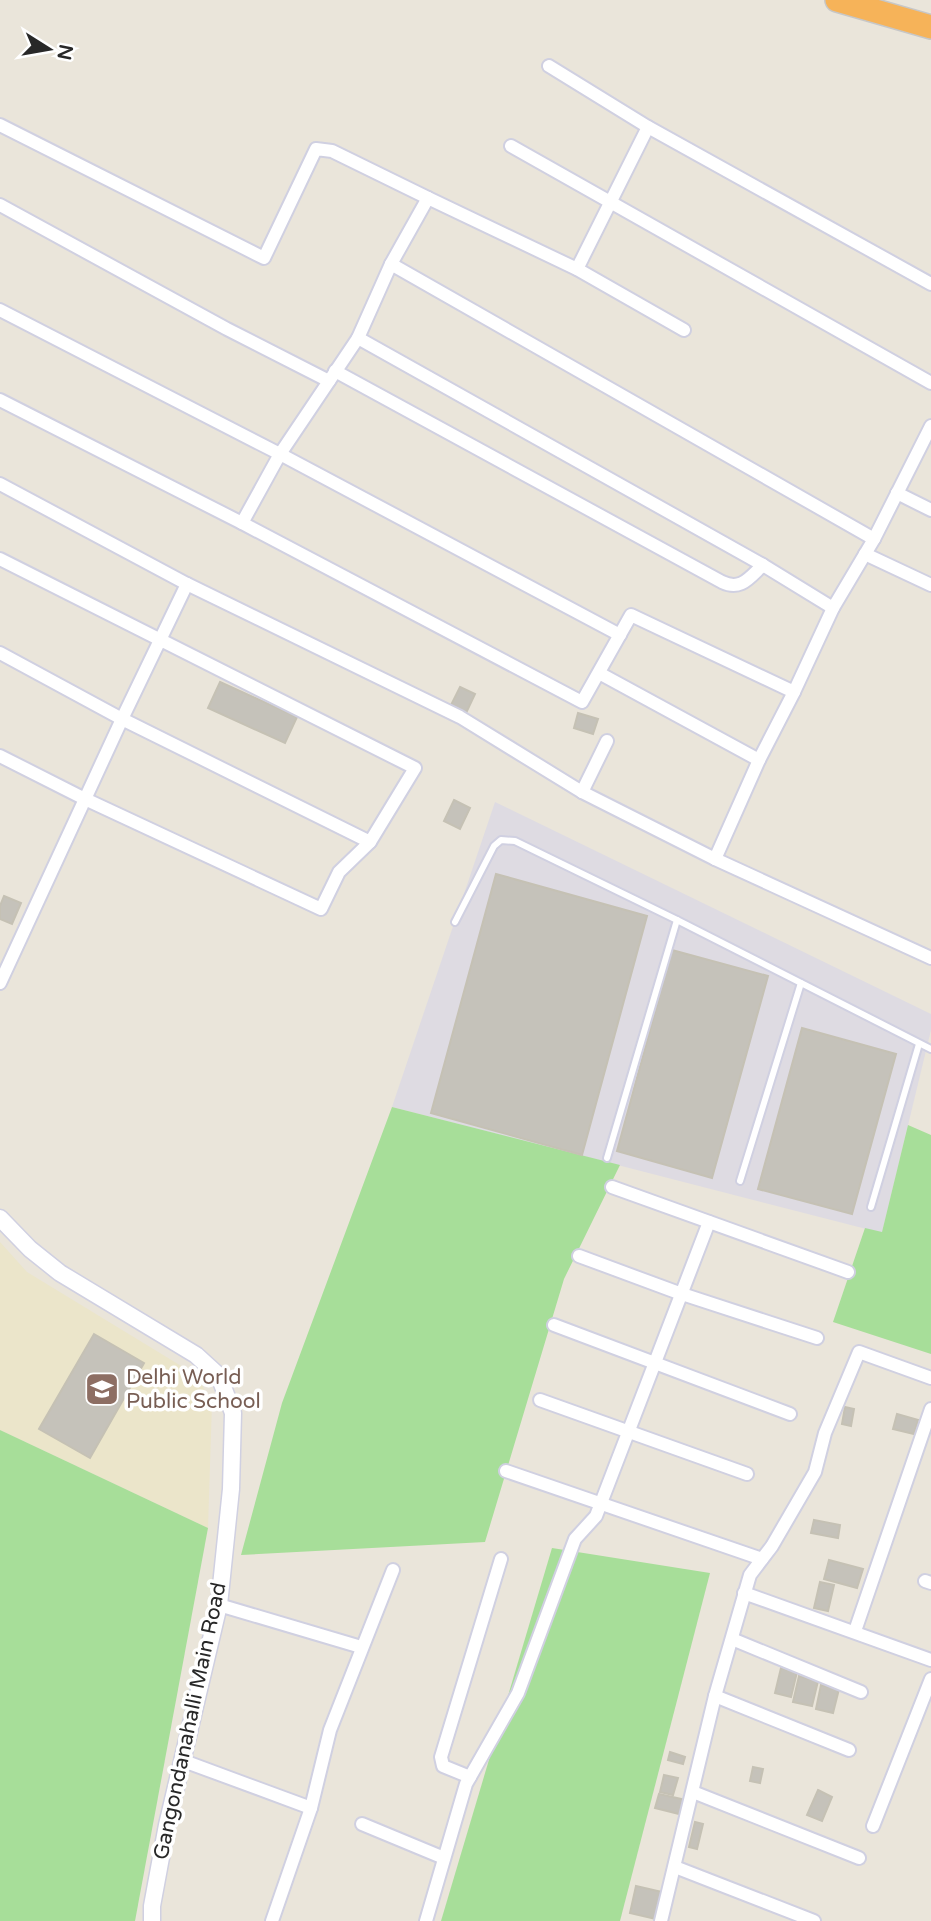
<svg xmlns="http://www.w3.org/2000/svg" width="931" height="1921" font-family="'Varela Round',sans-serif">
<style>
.industrial{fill:#dedbe2}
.education{fill:#ebe5ca}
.green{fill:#a7de99}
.building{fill:#c5c2ba;stroke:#c5c1b4;stroke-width:2}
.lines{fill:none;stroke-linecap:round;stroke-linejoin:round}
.service-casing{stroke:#d0d0e1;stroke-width:10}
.minor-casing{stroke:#d0d0e1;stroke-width:16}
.tertiary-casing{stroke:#d0d0e1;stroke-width:19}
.motorway-casing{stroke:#c7c7c7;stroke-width:26}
.service{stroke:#fff;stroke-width:6}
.minor{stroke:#fff;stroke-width:12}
.tertiary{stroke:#fff;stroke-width:16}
.motorway{stroke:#f6b359;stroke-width:23}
.labels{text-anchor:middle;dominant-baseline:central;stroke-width:7;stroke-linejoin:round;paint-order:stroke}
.education-label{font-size:21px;fill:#785e54;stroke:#fff;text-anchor:start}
.street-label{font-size:21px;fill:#282828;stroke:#fff}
</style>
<rect width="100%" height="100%" fill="#eae5da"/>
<polygon class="industrial" points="495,802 931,1014 931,1030 882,1233 392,1107"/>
<polygon class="education" points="0,1242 27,1272 196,1375 212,1403 208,1528 0,1430"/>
<g class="green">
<polygon points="392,1107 620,1165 564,1279 485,1542 241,1555 282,1403"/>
<polygon points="908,1125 931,1135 931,1354 833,1322 865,1228 882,1232"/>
<polygon points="0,1430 208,1528 135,1921 0,1921"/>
<polygon points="552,1548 710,1573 620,1921 441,1921"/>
</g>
<g class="building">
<polygon points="220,682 297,717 285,743 208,708"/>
<polygon points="460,687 475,694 466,713 451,705"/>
<polygon points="578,713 598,719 593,734 574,728"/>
<polygon points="454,800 470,808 460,829 444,821"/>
<polygon points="496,874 647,916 582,1155 431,1113"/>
<polygon points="4,896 21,903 12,924 0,919 0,906"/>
<polygon points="672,950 768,976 712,1178 617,1151"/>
<polygon points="802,1028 896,1054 852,1214 758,1189"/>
<polygon points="94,1334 144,1363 90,1458 39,1429"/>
<polygon points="845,1407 854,1409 851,1426 842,1424"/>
<polygon points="897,1414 918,1420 914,1434 893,1429"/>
<polygon points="814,1520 840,1525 838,1538 811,1533"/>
<polygon points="829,1560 863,1569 857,1588 824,1579"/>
<polygon points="820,1582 834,1585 828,1611 814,1608"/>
<polygon points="781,1668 797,1672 791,1697 775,1693"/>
<polygon points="799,1676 818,1681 812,1706 793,1702"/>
<polygon points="821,1685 839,1689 833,1713 816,1709"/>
<polygon points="670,1752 685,1757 683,1764 668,1760"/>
<polygon points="753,1767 763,1769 760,1783 750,1781"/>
<polygon points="664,1775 678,1778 673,1795 660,1792"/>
<polygon points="818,1790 832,1797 822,1821 807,1815"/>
<polygon points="659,1794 686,1800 683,1815 655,1808"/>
<polygon points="695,1822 703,1824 697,1849 689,1847"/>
<polygon points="636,1886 662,1892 656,1919 630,1913"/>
</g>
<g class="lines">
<g class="service-casing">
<g id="service">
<polyline points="455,922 494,846 501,840 515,841 677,920 931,1049"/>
<polyline points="607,1158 677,920"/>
<polyline points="740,1181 801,983"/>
<polyline points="871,1207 919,1044"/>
</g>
</g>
<g class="minor-casing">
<g id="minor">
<polyline points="549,66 648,127 931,284"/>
<polyline points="0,125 264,258 316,149 332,151 428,198"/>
<polyline points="511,146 931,383"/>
<polyline points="0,205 227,329 329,381"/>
<polyline points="391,264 874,539"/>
<polyline points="577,269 648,127"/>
<polyline points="0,310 280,454 358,338"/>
<polyline points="684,330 577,269 428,198 391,264 358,338 763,565 833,608"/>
<path d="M 335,371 L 722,582 C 741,591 749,578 763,565"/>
<polyline points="0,400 242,523 582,702 631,615 794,692"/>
<polyline points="0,484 187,584 460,717 582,792 715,859 931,958"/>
<polyline points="897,493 931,510"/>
<polyline points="242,523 280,454 620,635"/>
<polyline points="865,554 931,585"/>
<polyline points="0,559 415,768 370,842 122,719 0,653"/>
<polyline points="599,673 759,760"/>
<polyline points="0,756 85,799 321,909 339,872 370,842"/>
<polyline points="582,792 607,741"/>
<polyline points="715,859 759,760 794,692 833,608 874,539 931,426"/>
<polyline points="0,983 122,719 187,584"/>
<polyline points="612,1187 848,1272"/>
<polyline points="579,1256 679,1293 817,1338"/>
<polyline points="554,1325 790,1414"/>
<polyline points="540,1400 747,1474"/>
<polyline points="506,1471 762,1559"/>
<polyline points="925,1581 931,1583"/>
<polyline points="744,1593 931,1660"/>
<polyline points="219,1605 361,1647"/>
<polyline points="855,1631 931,1409"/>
<polyline points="732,1639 861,1692"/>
<polyline points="715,1696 849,1750"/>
<polyline points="181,1760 311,1808"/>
<polyline points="470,1777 443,1766 441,1757 501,1559"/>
<polyline points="693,1792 859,1858"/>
<polyline points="362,1824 444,1858"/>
<polyline points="873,1826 931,1679"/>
<polyline points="675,1867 814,1921"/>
<polyline points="272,1921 311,1808 330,1730 393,1570"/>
<polyline points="426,1921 466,1784 518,1693 575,1539 596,1516 709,1222"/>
<polyline points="661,1921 715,1696 750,1575 772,1546 815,1472 825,1433 859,1352 931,1378"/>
</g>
</g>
<g class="tertiary-casing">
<polyline id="tertiary" points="0,1218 30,1249 60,1273 196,1355 219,1376 233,1413 231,1489 219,1605 167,1825 152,1906 152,1921"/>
</g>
<g class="motorway-casing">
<polyline id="motorway" points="837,0 931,27"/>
</g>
<use href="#service" class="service"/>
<use href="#minor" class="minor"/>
<use href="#tertiary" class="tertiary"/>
<use href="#motorway" class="motorway"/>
</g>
<defs>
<g id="school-square" transform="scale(1.75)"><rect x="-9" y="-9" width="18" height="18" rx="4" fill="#8d6e63" stroke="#fff"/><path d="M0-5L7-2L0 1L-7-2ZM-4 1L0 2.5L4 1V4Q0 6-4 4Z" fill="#fff"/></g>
</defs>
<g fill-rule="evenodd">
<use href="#school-square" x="102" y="1389"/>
</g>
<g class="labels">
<g class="education-label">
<text x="126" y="1377">Delhi World<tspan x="126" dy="24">Public School</tspan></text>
</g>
<g class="street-label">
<text transform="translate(190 1721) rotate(-78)">Gangondanahalli Main Road</text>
</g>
</g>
<g transform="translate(49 49) rotate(101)" stroke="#ffffff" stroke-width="5" paint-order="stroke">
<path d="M0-5L12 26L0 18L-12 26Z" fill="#282828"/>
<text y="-10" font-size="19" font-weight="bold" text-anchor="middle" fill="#282828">N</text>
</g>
</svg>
